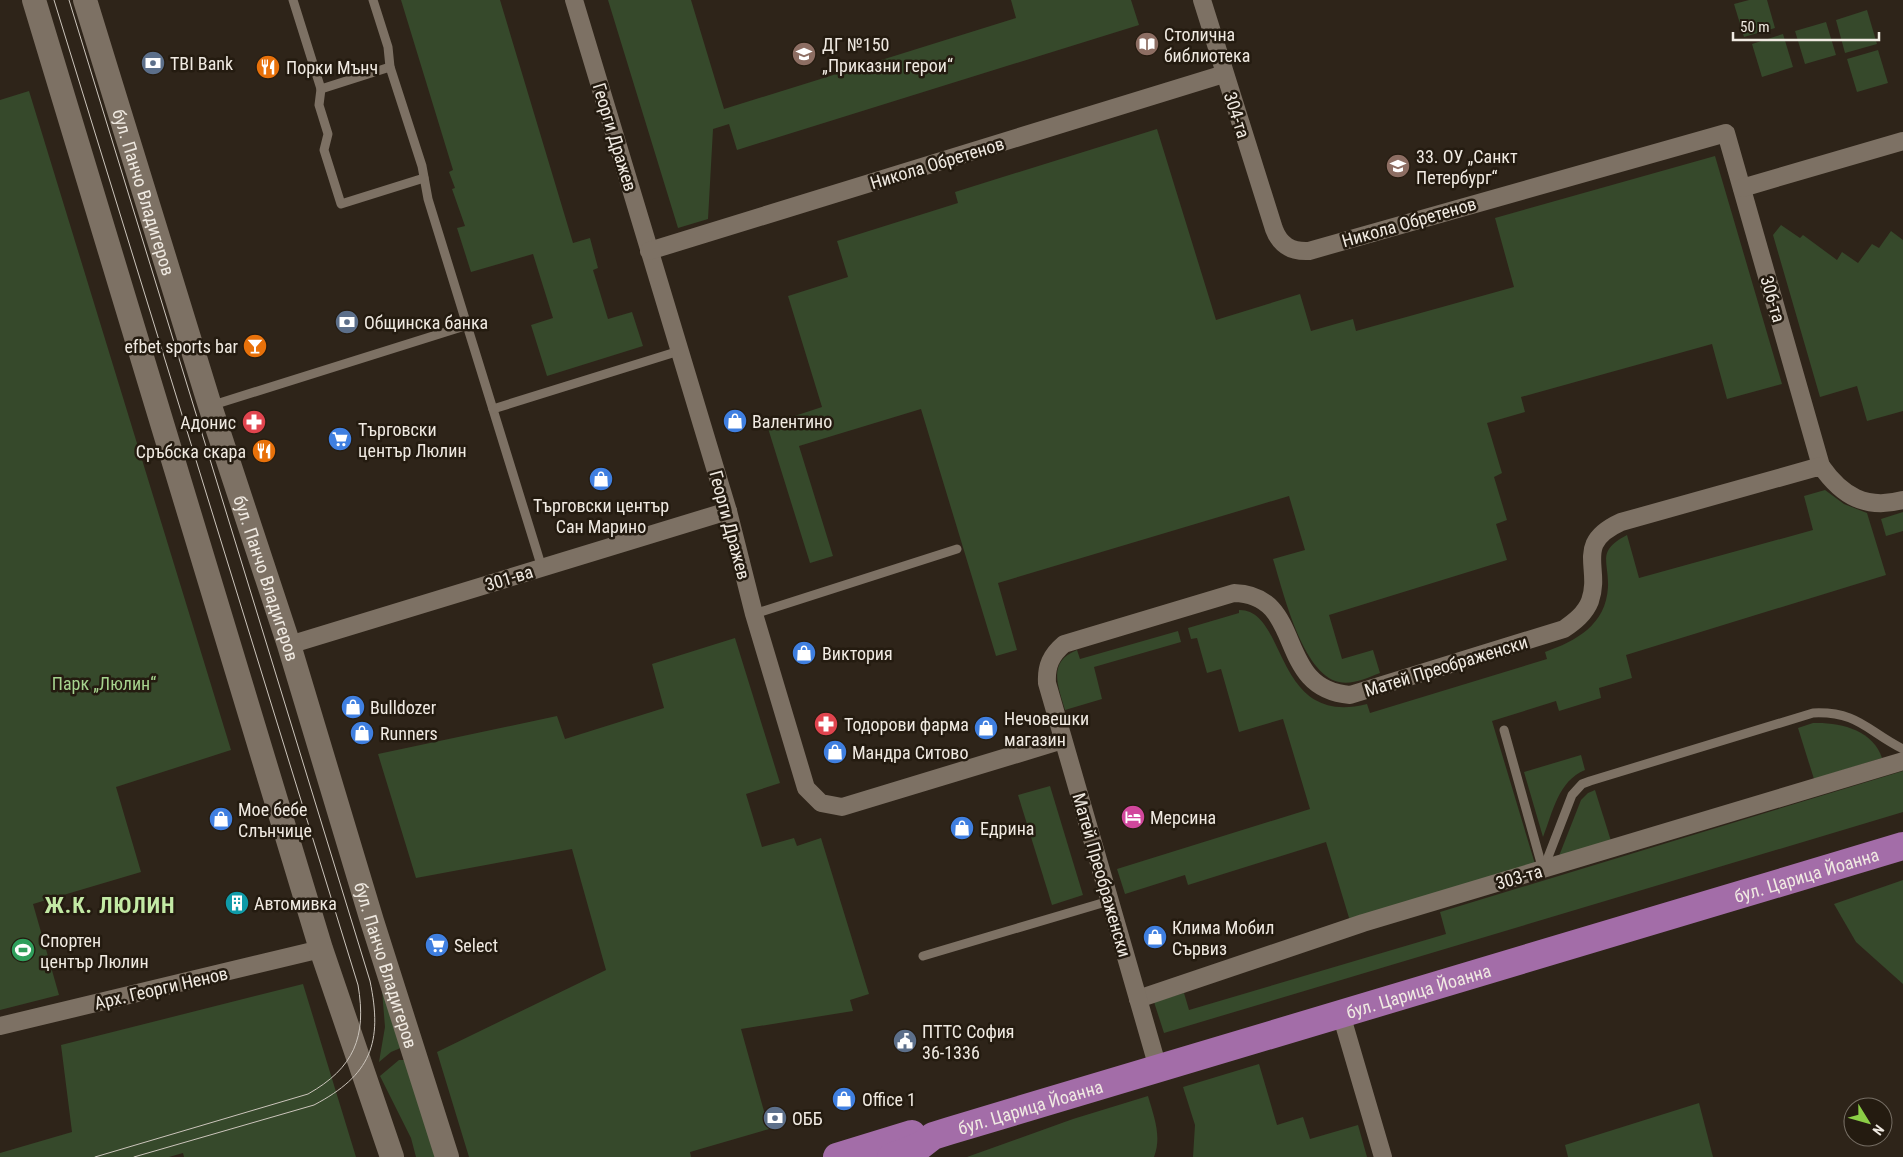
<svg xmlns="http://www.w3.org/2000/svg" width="1903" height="1157" font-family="'Roboto Condensed',sans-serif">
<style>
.green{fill:#36492b}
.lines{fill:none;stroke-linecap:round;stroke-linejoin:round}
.lane{stroke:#7d7164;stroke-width:9}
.street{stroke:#7d7164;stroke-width:18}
.secondary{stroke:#7d7164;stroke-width:24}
.primary{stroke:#a36da8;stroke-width:28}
.tram{stroke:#ccc5bc;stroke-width:1}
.labels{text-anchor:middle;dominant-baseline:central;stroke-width:5;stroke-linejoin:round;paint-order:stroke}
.poi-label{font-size:18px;fill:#f0eae2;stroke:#241b10;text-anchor:start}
.street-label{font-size:18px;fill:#f0eae2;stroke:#241b10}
.park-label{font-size:18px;fill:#a6d38e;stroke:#241b10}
.district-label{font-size:22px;font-weight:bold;letter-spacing:1px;fill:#c3eaa5;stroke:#241b10}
</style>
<rect width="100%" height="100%" fill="#2e2419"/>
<g class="green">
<polygon points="401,0 500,0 573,243 590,238 598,268 593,270 608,319 632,312 643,346 547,376 531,325 553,318 533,254 471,272 457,228 465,226 452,189 455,188 449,172 453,170"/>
<polygon points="608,0 691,0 724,109 1016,18 1011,0 1131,0 1139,25 737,150 729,124 713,129 708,219 678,228"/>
<polygon points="1749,0 1767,0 1775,28 1744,37 1734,4"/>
<polygon points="1867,10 1877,44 1845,53 1836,20"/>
<polygon points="1826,22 1836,55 1805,64 1795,31"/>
<polygon points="1783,34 1793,67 1762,77 1752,44"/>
<polygon points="1878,50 1888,83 1857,92 1847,59"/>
<polygon points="29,91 231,750 116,787 141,872 33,904 59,995 0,1010 0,100"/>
<path d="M 1157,129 L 1216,320 L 1300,294 L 1311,331 L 1353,319 L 1356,331 L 1514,287 L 1495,218 L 1715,156 L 1782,384 L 1727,399 L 1712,344 L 1521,397 L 1525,412 L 1487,423 L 1502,473 L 1494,477 L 1507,520 L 1496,524 L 1507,560 L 1329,615 L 1342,659 L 1373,650 L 1380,673 C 1367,678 1352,685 1339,682 C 1302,674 1283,591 1273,559 L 1305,550 L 1289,496 L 998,583 L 1017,650 L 996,656 L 921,409 L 799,446 L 833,556 L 810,563 L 767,425 L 822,407 L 788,296 L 848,277 L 837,241 L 958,203 L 955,192 Z"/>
<polygon points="1781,225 1800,238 1803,235 1837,260 1842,252 1858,263 1872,244 1879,248 1891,231 1903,240 1903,411 1867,421 1857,386 1820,397 1773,235"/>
<path d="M 1825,490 L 1844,504 L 1867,513 L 1886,575 L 1626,655 L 1632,678 L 1599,688 L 1601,698 L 1559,711 L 1556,701 L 1492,721 L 1535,864 L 1350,921 L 1326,842 L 1188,885 L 1185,875 L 1125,894 L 1117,869 L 1310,809 L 1283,719 L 1239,732 L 1221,669 L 1207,673 L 1197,638 L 1191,639 L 1188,628 L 1239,613 L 1239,610 C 1288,609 1273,728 1367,704 L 1370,713 L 1547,659 L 1545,652 C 1576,641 1606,625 1608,587 C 1609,561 1596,551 1627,535 L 1639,578 L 1813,530 L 1804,496 Z"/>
<polygon points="1903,512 1903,531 1886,536 1881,519"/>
<path d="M 1178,631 L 1181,642 L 1094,667 L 1102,699 L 1065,710 C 1058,685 1047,662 1077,650 L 1080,659 Z"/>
<polygon points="735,638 780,783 746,794 762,847 794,838 797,846 821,838 869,994 850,1000 853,1011 741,1029 769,1129 690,1152 691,1157 469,1157 437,1052 606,970 572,849 416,878 378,754 557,716 565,739 664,708 652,664"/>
<path d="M 1813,723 C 1840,722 1873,730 1882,758 L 1814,779 L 1798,728 Z"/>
<path d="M 1581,755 L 1585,770 C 1558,781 1553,812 1543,837 L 1524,772 Z"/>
<polygon points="1903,771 1903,812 1164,1033 1154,1002 1184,993 1189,1010 1446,934 1440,912"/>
<polygon points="1050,786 1083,895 1052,905 1018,795"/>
<polygon points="1595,790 1611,841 1559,856 1581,800 1588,793"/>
<polygon points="1903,880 1903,984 1856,942 1834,904"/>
<polygon points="303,984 356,1157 184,1157 183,1153 169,1157 0,1157 0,1153 72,1132 61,1045"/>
<polygon points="382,990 403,1047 391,1052 379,1062 385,1027"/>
<polygon points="399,1060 406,1060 435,1157 416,1157 411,1138 380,1076"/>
<polygon points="1259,1064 1277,1125 1303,1117 1310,1139 1358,1125 1367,1157 1193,1157 1195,1125 1183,1087"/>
<path d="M 1148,1096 C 1154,1117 1162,1136 1154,1157 L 967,1157 L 1073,1119 Z"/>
<polygon points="1699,1103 1713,1157 1568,1157 1565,1145"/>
</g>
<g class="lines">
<g class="lane">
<polyline points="293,0 321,89 390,67"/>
<polyline points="373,0 388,47 390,67 422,166 428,199 542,568"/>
<polyline points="321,89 319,105 328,134 324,150 341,204 424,178"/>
<polyline points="210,406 468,325"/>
<polyline points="493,409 679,351"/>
<polyline points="754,614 957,549"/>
<polyline points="1504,730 1543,870"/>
<path d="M 1543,870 L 1572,795 L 1582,784 L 1590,781 L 1813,713 C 1858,711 1867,731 1903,749"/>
<polyline points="923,956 1109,901"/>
</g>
<g class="street">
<polyline points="574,0 728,511 754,614 806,788 821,803 842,807 1063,740"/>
<path d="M 1202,0 L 1274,229 C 1280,245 1291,252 1309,251 L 1726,133 L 1821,466"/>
<polyline points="1742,188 1903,141"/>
<polyline points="649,251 1224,74"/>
<polyline points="289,645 728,511"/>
<polyline points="1138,999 1363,923 1903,761"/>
<polyline points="1341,1014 1383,1157"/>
<polyline points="0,1026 321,949"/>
<path d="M 1158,1068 L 1047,683 C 1046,666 1051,655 1064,644 L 1234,593 C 1307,595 1273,689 1350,695 L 1564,629 C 1574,622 1585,614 1590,601 C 1602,567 1573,544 1621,522 L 1821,466 C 1842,496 1866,510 1903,500"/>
</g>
<g class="secondary">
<polyline points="34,0 321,949 392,1157"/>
<path id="s1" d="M 85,0 L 210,406 L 289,645 L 372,921 L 447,1157"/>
</g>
<g class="primary">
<polyline points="837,1157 912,1134"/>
<path id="s2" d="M 891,1157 L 920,1146 L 933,1136 L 949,1131 L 1903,846"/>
</g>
<g class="tram">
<path d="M 54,0 L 358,985 C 367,1037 354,1068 308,1094 L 95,1157"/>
<path d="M 69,0 L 370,981 C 383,1043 371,1075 314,1105 L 134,1157"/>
</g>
</g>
<defs>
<g id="library-disc" transform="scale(1.25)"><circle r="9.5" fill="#8d6e63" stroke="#241b10"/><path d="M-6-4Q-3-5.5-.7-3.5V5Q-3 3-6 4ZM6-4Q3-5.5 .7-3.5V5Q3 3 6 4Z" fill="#fff"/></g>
<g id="school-disc" transform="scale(1.25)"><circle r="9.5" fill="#8d6e63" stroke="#241b10"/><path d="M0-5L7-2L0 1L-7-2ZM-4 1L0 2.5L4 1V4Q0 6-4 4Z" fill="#fff"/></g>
<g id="bank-disc" transform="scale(1.25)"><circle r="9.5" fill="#5c6f8a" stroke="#241b10"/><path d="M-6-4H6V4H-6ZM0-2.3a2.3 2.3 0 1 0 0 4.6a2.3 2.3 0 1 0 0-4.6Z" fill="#fff"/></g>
<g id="restaurant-disc" transform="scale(1.25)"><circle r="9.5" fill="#e8710a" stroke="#241b10"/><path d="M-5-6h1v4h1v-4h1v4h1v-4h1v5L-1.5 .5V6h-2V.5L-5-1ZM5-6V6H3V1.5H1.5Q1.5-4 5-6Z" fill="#fff"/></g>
<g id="bar-disc" transform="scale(1.25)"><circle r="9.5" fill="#e8710a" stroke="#241b10"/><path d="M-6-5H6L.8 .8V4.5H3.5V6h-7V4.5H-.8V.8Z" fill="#fff"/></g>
<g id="shop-disc" transform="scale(1.25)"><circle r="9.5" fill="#3f7fe0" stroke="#241b10"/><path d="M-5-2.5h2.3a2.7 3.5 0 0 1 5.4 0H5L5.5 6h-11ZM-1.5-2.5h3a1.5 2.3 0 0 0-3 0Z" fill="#fff"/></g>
<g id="pharmacy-disc" transform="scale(1.25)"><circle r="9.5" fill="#e0444e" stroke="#241b10"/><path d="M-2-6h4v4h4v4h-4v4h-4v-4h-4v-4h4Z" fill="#fff"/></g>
<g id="supermarket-disc" transform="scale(1.25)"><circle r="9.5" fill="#3f7fe0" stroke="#241b10"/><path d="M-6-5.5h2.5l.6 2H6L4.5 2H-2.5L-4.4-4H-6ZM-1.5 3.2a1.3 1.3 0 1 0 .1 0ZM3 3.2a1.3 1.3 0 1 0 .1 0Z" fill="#fff"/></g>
<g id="hotel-disc" transform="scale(1.25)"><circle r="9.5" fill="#d1479c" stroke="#241b10"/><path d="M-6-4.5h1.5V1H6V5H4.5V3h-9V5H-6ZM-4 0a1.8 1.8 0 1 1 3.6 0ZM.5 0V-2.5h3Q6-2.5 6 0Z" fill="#fff"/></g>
<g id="building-disc" transform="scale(1.25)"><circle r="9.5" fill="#0f9aa8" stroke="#241b10"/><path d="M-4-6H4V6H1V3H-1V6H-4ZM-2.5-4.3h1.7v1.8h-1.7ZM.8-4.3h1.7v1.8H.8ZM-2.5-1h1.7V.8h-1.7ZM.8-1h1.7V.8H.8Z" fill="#fff"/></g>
<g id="stadium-disc" transform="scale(1.25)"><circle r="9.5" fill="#2e9e5b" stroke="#241b10"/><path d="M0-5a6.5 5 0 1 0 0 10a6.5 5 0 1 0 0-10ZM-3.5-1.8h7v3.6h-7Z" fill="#fff"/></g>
<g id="civic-disc" transform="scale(1.25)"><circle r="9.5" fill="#5c6f8a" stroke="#241b10"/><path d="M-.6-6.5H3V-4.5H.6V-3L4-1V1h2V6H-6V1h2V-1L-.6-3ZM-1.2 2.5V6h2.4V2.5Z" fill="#fff"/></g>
</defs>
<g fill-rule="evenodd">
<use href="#library-disc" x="1147" y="44"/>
<use href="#school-disc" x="804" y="54"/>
<use href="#bank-disc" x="153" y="63"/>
<use href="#restaurant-disc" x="268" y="67"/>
<use href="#school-disc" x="1398" y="166"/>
<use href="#bank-disc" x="347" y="322"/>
<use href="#bar-disc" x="255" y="346"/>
<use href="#shop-disc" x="735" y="421"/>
<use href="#pharmacy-disc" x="254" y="422"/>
<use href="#supermarket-disc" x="340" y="439"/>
<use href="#restaurant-disc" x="264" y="451"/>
<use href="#shop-disc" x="601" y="479"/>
<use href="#shop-disc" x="804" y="653"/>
<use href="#shop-disc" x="353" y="707"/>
<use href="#pharmacy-disc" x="826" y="724"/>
<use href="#shop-disc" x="986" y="728"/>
<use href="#shop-disc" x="362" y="733"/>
<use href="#shop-disc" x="835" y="752"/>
<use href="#hotel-disc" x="1133" y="817"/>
<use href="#shop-disc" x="221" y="819"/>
<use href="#shop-disc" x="962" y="828"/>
<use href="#building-disc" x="237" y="903"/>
<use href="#shop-disc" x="1155" y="937"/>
<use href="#supermarket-disc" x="437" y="945"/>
<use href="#stadium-disc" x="23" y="950"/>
<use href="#civic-disc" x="905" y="1041"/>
<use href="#shop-disc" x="844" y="1099"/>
<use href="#bank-disc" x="775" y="1118"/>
</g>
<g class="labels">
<g class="poi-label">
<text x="1164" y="34">Столична<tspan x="1164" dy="21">библиотека</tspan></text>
<text x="822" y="44">ДГ №150<tspan x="822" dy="21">„Приказни герои“</tspan></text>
<text x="170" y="63">TBI Bank</text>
<text x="286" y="67">Порки Мънч</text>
<text x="1416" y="156">33. ОУ „Санкт<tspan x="1416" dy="21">Петербург“</tspan></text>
<text x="364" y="322">Общинска банка</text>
<text x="238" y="346" text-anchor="end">efbet sports bar</text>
<text x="752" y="421">Валентино</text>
<text x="236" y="422" text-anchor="end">Адонис</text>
<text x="358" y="429">Търговски<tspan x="358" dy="21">център Люлин</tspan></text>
<text x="246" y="451" text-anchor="end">Сръбска скара</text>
<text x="601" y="505" text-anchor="middle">Търговски център<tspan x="601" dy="21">Сан Марино</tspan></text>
<text x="822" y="653">Виктория</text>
<text x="370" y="707">Bulldozer</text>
<text x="1004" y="718">Нечовешки<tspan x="1004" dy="21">магазин</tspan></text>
<text x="844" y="724">Тодорови фарма</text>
<text x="380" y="733">Runners</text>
<text x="852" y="752">Мандра Ситово</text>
<text x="238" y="809">Мое бебе<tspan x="238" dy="21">Слънчице</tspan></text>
<text x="1150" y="817">Мерсина</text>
<text x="980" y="828">Едрина</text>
<text x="254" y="903">Автомивка</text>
<text x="1172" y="927">Клима Мобил<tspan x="1172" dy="21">Сървиз</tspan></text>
<text x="40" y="940">Спортен<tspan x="40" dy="21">център Люлин</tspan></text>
<text x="454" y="945">Select</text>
<text x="922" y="1031">ПТТС София<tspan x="922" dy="21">36-1336</tspan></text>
<text x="862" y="1099">Office 1</text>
<text x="792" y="1118">ОББ</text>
</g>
<g class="street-label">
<text transform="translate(1237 115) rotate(72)">304-та</text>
<text transform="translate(615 137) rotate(73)">Георги Дражев</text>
<text transform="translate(937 163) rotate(-17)">Никола Обретенов</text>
<text stroke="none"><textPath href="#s1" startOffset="201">бул. Панчо Владигеров</textPath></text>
<text transform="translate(1409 222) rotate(-16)">Никола Обретенов</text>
<text transform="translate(1773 299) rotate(74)">306-та</text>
<text transform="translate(730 525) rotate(75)">Георги Дражев</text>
<text stroke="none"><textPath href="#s1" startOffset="606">бул. Панчо Владигеров</textPath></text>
<text transform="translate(509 578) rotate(-17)">301-ва</text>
<text transform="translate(1446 666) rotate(-17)">Матей Преображенски</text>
<text transform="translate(1102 875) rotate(74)">Матей Преображенски</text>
<text stroke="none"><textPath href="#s2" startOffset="959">бул. Царица Йоанна</textPath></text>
<text transform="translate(1519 877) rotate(-16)">303-та</text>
<text stroke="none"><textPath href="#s1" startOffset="1011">бул. Панчо Владигеров</textPath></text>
<text transform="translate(161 988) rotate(-13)">Арх. Георги Ненов</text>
<text stroke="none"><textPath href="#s2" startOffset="554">бул. Царица Йоанна</textPath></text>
<text stroke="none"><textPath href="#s2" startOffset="149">бул. Царица Йоанна</textPath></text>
</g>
<g class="park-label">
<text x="104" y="683">Парк „Люлин“</text>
</g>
<g class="district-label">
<text x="110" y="905">Ж.К. ЛЮЛИН</text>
</g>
</g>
<g transform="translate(1868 1122) rotate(127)"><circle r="24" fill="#241b10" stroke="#766e64"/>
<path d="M0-4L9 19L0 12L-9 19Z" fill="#8bce46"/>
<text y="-8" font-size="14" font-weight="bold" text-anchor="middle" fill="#f0eae2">N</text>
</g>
<path d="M1733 32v8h146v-8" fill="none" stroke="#f0eae2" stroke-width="2.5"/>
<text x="1740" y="32" font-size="15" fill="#f0eae2" stroke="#241b10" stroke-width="4" paint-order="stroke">50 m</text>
</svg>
